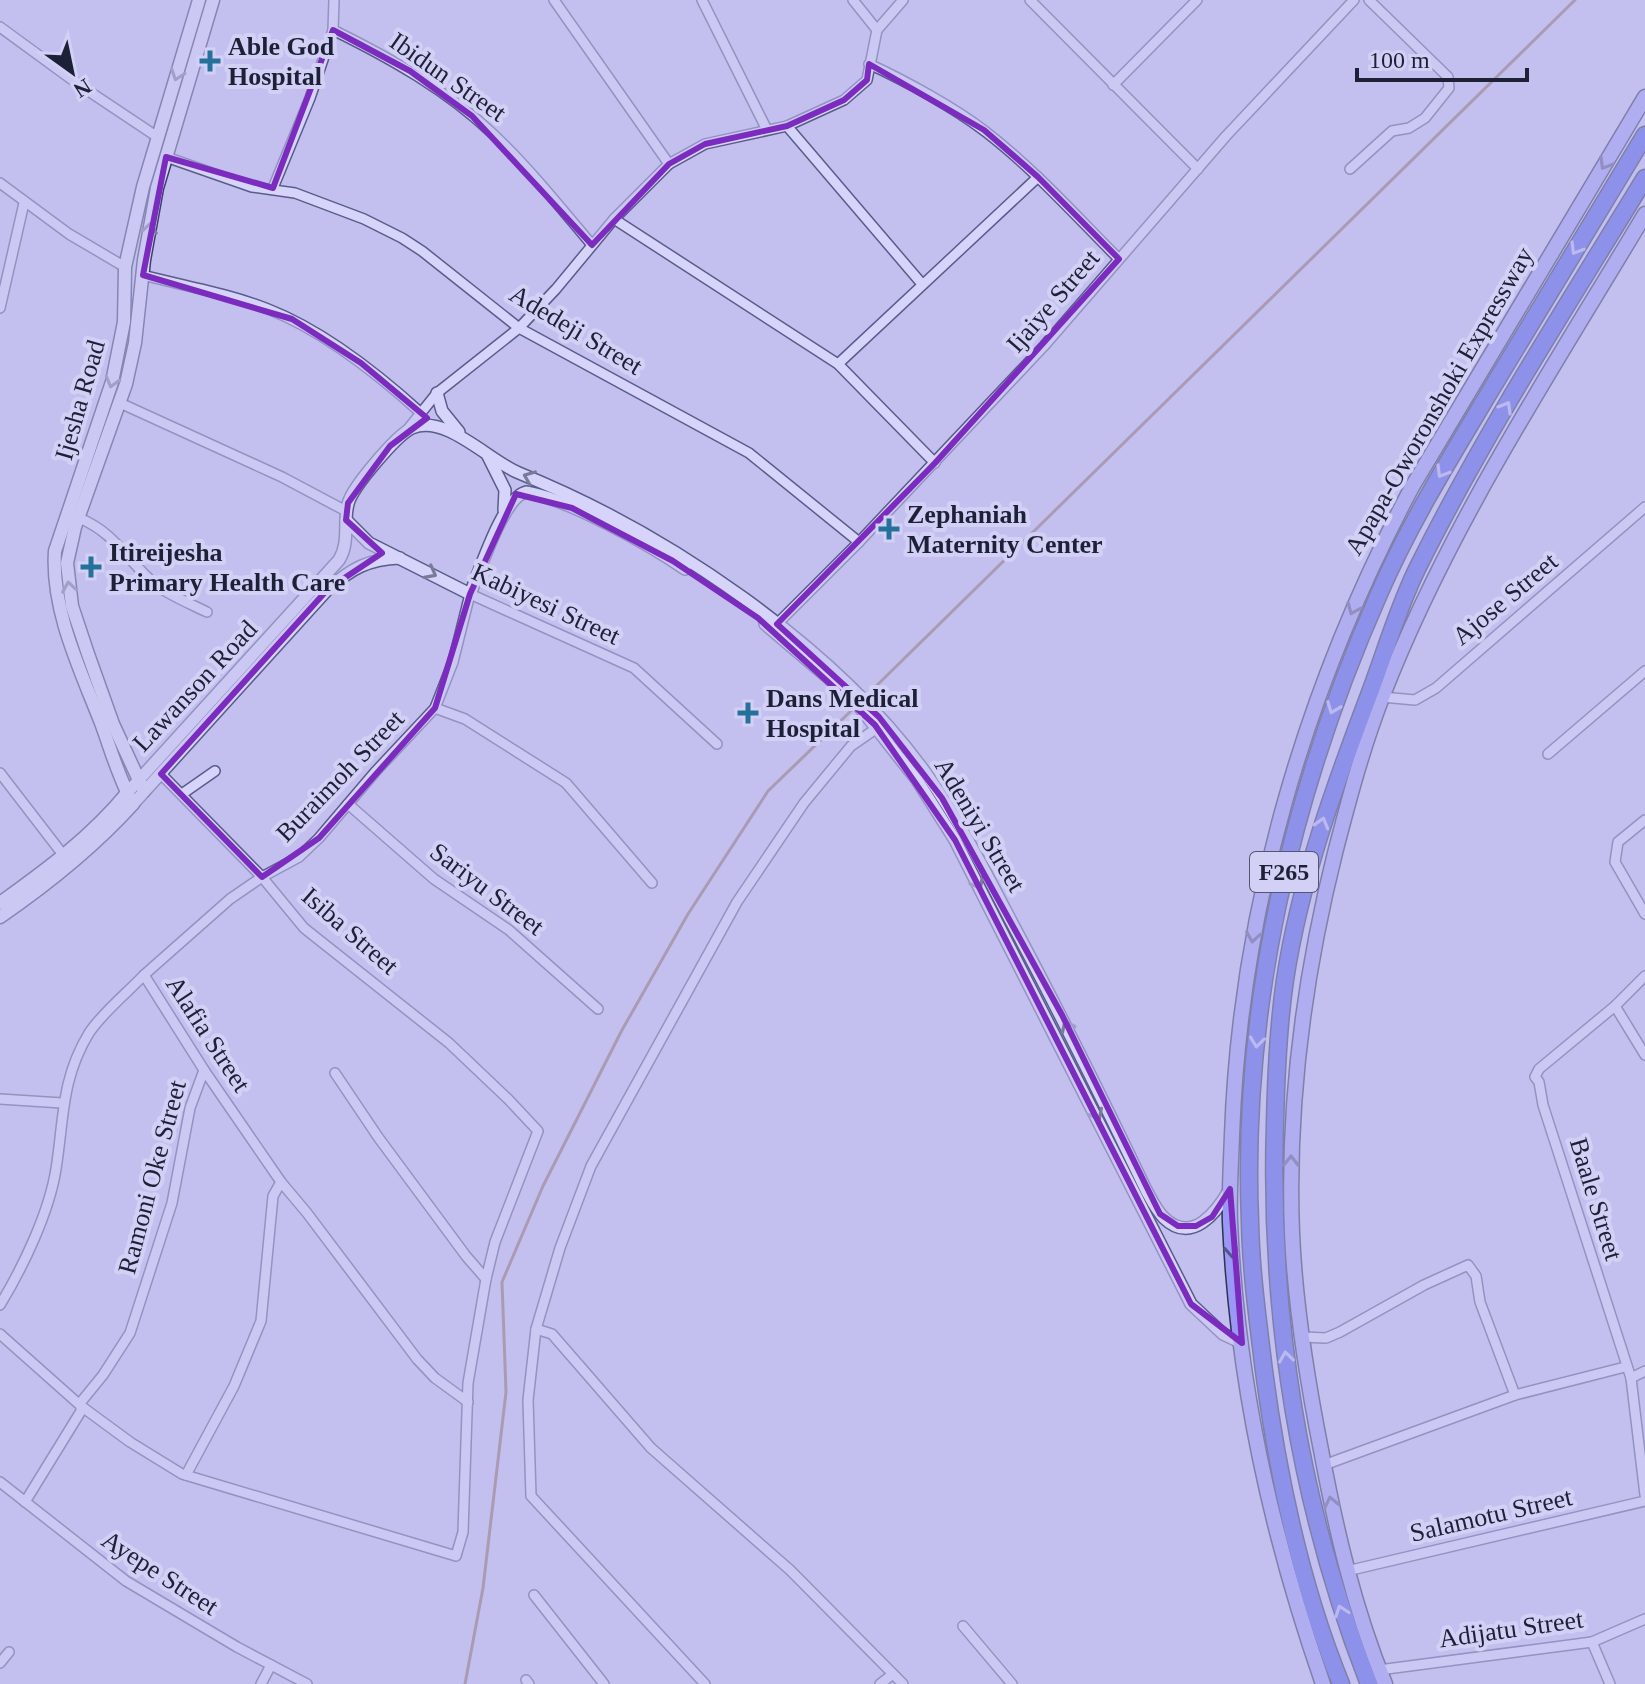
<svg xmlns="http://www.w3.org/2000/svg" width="1645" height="1684" font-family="'Times New Roman',serif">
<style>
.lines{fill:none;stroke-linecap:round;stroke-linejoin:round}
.stream{stroke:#8f6e6a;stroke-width:3}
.minor-casing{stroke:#585d89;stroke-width:12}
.tertiary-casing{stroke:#585d89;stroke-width:14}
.secondary-casing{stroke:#3b416b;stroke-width:15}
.primary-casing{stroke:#2c3356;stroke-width:17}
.motorway-casing{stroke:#2c3356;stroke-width:19}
.minor{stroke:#d6d4fa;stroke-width:9}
.tertiary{stroke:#d6d4fa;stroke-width:11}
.secondary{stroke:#d6d4fa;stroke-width:12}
.primary{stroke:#9b97f4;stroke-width:14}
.motorway{stroke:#4e59e2;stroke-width:16}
.oneway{stroke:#7a7a99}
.oneway2{stroke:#56568d}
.oneway3{stroke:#b2b2f1}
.marked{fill:none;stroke:#7b2cbf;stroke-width:6;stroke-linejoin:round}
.poi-dot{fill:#26719a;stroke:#d3d0f6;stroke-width:3}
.labels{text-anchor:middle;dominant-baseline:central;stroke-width:8;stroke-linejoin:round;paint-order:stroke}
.shield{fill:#d3d0f6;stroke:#545671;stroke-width:2}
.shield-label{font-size:24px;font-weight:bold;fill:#1d2138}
.poi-label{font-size:26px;font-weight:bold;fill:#1d2138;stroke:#d3d0f6;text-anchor:start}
.street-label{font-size:26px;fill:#1d2138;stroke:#d3d0f6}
</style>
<rect width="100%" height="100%" fill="#c3c0ef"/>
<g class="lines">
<g class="stream">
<polyline points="865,697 1575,0"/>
<polyline points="465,1684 483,1588 506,1392 502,1282 543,1186 622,1030 688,914 768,791 854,708"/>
</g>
<g class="minor-casing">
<g id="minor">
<polyline points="554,0 669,164"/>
<polyline points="702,0 766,128"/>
<polyline points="853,0 877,30"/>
<polyline points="1030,0 1198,169"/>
<polyline points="0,27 78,84 156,136"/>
<path d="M 333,30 C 390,58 447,90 493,134 C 529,168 560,207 592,245"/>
<path d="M 869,64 C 904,80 955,108 986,132 C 1034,169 1076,216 1119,259"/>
<polyline points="1113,85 1197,0"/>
<polyline points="787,126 922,284"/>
<polyline points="166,157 252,187 295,193 364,219 402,238 422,251 519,328 749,453 859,542"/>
<polyline points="1350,169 1392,131 1409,128 1425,118 1449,88 1448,77 1369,0"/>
<polyline points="0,183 69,234 125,267"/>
<polyline points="273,188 310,98 333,30 334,0"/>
<polyline points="614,219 838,364 935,463"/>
<path d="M 143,275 C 184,286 228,293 268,309 C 322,330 378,374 421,413"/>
<polyline points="0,308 24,203"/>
<polyline points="838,364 1038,177"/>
<polyline points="120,403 282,477 346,511"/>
<polyline points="408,429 437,393 519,328 556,289 614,219 669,164 705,144 787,126 844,100 867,80 877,30 903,0"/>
<path d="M 79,518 C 116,533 128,562 156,585 C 171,596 191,604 207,612"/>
<polyline points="777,624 859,542 1044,346 1226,136 1354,0"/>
<polyline points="1382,697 1415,700 1436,688 1645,507"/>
<polyline points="435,708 465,719 566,783 652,883"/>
<polyline points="1548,754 1645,671"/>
<polyline points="0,773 64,856"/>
<polyline points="182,794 215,771"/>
<polyline points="348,804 434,879 509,930 598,1009"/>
<polyline points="1645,820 1618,842 1615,862 1645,914"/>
<polyline points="144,975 230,899 262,877 299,857 319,838 376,771 435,708 453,662 470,594 634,668 717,744"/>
<polyline points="1645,976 1615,1006 1539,1069 1535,1077 1539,1082 1543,1105 1631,1378 1645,1495"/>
<polyline points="1615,1006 1645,1055"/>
<polyline points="335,1073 378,1137 466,1256 486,1279"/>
<polyline points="0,1099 62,1103"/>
<path d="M 0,1305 C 23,1267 49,1213 56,1169 C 64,1119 61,1079 89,1033 C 103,1012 127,993 144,975 L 204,1070 L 281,1182 L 307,1213 L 417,1359 L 435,1378 L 468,1402"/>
<polyline points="536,1329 552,1334 651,1448 790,1570 903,1684"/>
<polyline points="0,1334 81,1406 130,1442 182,1474 456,1556 463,1532 468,1383 486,1279 495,1242 538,1131 509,1100 449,1043 304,928 262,877 161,774"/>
<polyline points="1302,1337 1326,1338 1340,1332 1424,1285 1468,1265 1476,1276 1480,1302 1515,1395"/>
<polyline points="1631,1378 1645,1371"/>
<polyline points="1324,1465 1515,1395 1625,1367"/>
<polyline points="186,1475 234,1386 261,1321 273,1196 281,1182"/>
<polyline points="0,1482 126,1581 237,1647 307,1684"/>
<polyline points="25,1502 81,1411 81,1402 103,1375 130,1333 172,1203 190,1108 204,1070"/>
<polyline points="1347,1571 1645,1501"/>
<polyline points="534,1595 604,1684"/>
<polyline points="963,1626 1012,1684"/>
<polyline points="1592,1642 1610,1684"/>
<polyline points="0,1663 9,1652"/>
<polyline points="1379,1670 1592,1642 1645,1619"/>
<polyline points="526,1680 529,1684"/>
<polyline points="261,1684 271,1665"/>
<polyline points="705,1684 531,1496 528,1400 536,1329 560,1248 591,1166 737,902 804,803 851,746 877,728"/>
<polyline points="880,1684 893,1674"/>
</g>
</g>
<g class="tertiary-casing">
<g id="tertiary">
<polyline points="437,393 442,411 459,432"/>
<polyline points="488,456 505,490 504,510"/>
<path d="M 346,520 L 369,543 L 470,594 C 480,571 503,497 526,492 C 568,499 649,544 685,569"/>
<polyline points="765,624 846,693"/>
<polyline points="858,705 917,780 955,840 1191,1304 1223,1334 1242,1343"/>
<path d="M 127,793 L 339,560 C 350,542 343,523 348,504 C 352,487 397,435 412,428 C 445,413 489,461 519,473 C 665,532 835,646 927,775 C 960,822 986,873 1012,923 C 1059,1011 1103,1100 1146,1190 C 1151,1199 1156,1210 1164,1218 C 1192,1245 1217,1212 1230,1189"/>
<path d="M 133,804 L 328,589 C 351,569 368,559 400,558"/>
</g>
</g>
<g class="secondary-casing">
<g id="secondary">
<polyline points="144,791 113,724 88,654 72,606 67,563 75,527 126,384 135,343 144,260 157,188 213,0"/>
<path d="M 0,903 C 46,870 91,837 127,793"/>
<path d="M 0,917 C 48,884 94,847 133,804 C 119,779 111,750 101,723 C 80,669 51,610 55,551 L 112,382 L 124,322 L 125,267 L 143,187 L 199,0"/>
</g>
</g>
<g class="primary-casing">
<g id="primary">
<path d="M 1323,1684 C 1271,1535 1237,1380 1230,1222 C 1229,1193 1231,1164 1232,1135 C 1240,908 1306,686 1412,487 L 1645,97"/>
<path d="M 1385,1684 C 1354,1608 1336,1530 1321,1450 C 1307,1379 1295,1306 1292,1233 C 1287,1104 1304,977 1335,853 C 1349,799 1363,746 1383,695 C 1449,525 1552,370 1645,214"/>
</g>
</g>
<g class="motorway-casing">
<g id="motorway">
<path d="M 1341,1684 C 1300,1584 1278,1477 1264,1371 C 1258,1321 1251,1272 1250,1222 C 1241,1006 1292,791 1379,594 C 1411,520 1454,452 1495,383 C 1545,300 1595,217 1645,135"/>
<path d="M 1369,1684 C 1299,1506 1269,1315 1275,1124 C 1276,1076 1278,1028 1285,980 C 1300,881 1334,788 1369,695 C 1385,653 1398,607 1418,567 C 1485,432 1567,306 1645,178"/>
</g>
</g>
<use href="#minor" class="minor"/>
<use href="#tertiary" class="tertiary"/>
<use href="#secondary" class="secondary"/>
<use href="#primary" class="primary"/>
<use href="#motorway" class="motorway"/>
</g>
<defs><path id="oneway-chevron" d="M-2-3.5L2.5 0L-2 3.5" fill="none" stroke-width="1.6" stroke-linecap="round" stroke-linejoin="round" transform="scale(2)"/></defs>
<g class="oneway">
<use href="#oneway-chevron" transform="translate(177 75) rotate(109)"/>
<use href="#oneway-chevron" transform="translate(150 228) rotate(-80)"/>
<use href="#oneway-chevron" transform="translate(112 382) rotate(106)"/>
<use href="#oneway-chevron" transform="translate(529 477) rotate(-158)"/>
<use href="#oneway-chevron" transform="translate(431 573) rotate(28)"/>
<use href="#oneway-chevron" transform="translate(69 587) rotate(-99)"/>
<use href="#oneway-chevron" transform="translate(978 884) rotate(62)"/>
<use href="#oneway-chevron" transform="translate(1067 1026) rotate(-116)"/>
<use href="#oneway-chevron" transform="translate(1097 1115) rotate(63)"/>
</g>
<g class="oneway2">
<use href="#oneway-chevron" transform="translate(1605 164) rotate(121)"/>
<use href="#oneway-chevron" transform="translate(1353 609) rotate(113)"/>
<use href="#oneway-chevron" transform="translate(1253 937) rotate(99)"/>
<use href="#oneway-chevron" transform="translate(1291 1161) rotate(-90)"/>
<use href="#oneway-chevron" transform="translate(1232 1252) rotate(86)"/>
<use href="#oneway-chevron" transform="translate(1331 1502) rotate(-102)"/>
</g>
<g class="oneway3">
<use href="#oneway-chevron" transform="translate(1576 249) rotate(121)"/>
<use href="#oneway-chevron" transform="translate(1506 407) rotate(-60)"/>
<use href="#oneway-chevron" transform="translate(1442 472) rotate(121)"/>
<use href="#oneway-chevron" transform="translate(1333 708) rotate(111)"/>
<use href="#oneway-chevron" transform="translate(1322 823) rotate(-74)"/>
<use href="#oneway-chevron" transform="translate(1257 1042) rotate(97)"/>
<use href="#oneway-chevron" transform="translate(1286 1357) rotate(-98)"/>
<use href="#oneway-chevron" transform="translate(1341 1611) rotate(-109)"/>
</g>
<path d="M0 0H1645V1684H0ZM 333,30 L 410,71 L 472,116 L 592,245 L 669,164 L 705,144 L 787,126 L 844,100 L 867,80 L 869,64 L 984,130 L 1038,177 L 1119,259 L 935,463 L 777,624 L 879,717 L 942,798 L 1062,1015 L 1160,1214 L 1178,1226 L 1196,1226 L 1212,1217 L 1230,1189 L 1242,1343 L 1191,1304 L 955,840 L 875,725 L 758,618 L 673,561 L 572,508 L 516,494 L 470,594 L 435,708 L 319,838 L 262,877 L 161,774 L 328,589 L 382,553 L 346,520 L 348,503 L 390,446 L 427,418 L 361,363 L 292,319 L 143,275 L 166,157 L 273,188 Z" fill="#c3c0ef" fill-opacity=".55" fill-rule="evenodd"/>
<path class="marked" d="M 333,30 L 410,71 L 472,116 L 592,245 L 669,164 L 705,144 L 787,126 L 844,100 L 867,80 L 869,64 L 984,130 L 1038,177 L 1119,259 L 935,463 L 777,624 L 879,717 L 942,798 L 1062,1015 L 1160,1214 L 1178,1226 L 1196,1226 L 1212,1217 L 1230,1189 L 1242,1343 L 1191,1304 L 955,840 L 875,725 L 758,618 L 673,561 L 572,508 L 516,494 L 470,594 L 435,708 L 319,838 L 262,877 L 161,774 L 328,589 L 382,553 L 346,520 L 348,503 L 390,446 L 427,418 L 361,363 L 292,319 L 143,275 L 166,157 L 273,188 Z"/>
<g class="poi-dot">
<path d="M206 49h8v8h8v8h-8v8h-8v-8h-8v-8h8z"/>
<path d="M885 517h8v8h8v8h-8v8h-8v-8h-8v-8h8z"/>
<path d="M87 555h8v8h8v8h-8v8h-8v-8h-8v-8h8z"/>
<path d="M744 701h8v8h8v8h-8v8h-8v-8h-8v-8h8z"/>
</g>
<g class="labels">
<rect class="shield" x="1250" y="852" width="68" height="40" rx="6"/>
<g class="shield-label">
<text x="1284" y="872">F265</text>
</g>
<g class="poi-label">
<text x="228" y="46">Able God<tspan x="228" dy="30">Hospital</tspan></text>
<text x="907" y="514">Zephaniah<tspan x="907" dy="30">Maternity Center</tspan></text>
<text x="109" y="552">Itireijesha<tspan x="109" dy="30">Primary Health Care</tspan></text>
<text x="766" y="698">Dans Medical<tspan x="766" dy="30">Hospital</tspan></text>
</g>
<g class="street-label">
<text transform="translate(448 77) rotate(35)">Ibidun Street</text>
<text transform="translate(1053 301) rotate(-49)">Ijaiye Street</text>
<text transform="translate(576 330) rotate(31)">Adedeji Street</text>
<text transform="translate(80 400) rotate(-74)">Ijesha Road</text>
<text transform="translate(1439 401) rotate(-60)">Apapa-Oworonshoki Expressway</text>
<text transform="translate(1505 599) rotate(-40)">Ajose Street</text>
<text transform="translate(546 604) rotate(25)">Kabiyesi Street</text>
<text transform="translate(195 686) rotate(-47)">Lawanson Road</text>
<text transform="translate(340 776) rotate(-46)">Buraimoh Street</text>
<text transform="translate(980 825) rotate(59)">Adeniyi Street</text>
<text transform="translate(487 889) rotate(37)">Sariyu Street</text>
<text transform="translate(350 931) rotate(41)">Isiba Street</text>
<text transform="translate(208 1034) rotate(57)">Alafia Street</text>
<text transform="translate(152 1177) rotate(-75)">Ramoni Oke Street</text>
<text transform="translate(1596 1199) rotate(73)">Baale Street</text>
<text transform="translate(1491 1515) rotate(-13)">Salamotu Street</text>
<text transform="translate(160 1573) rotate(33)">Ayepe Street</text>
<text transform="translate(1511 1629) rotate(-8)">Adijatu Street</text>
</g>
</g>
<g transform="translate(72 72) rotate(147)" stroke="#d3d0f6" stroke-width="6" paint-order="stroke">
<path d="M0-6L14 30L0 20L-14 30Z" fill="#1d2138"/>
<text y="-12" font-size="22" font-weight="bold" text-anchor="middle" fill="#1d2138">N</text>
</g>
<path d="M1357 68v12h170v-12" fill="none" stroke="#1d2138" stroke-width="4"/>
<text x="1369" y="68" font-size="24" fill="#1d2138" stroke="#d3d0f6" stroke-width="6" paint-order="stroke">100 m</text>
</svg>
